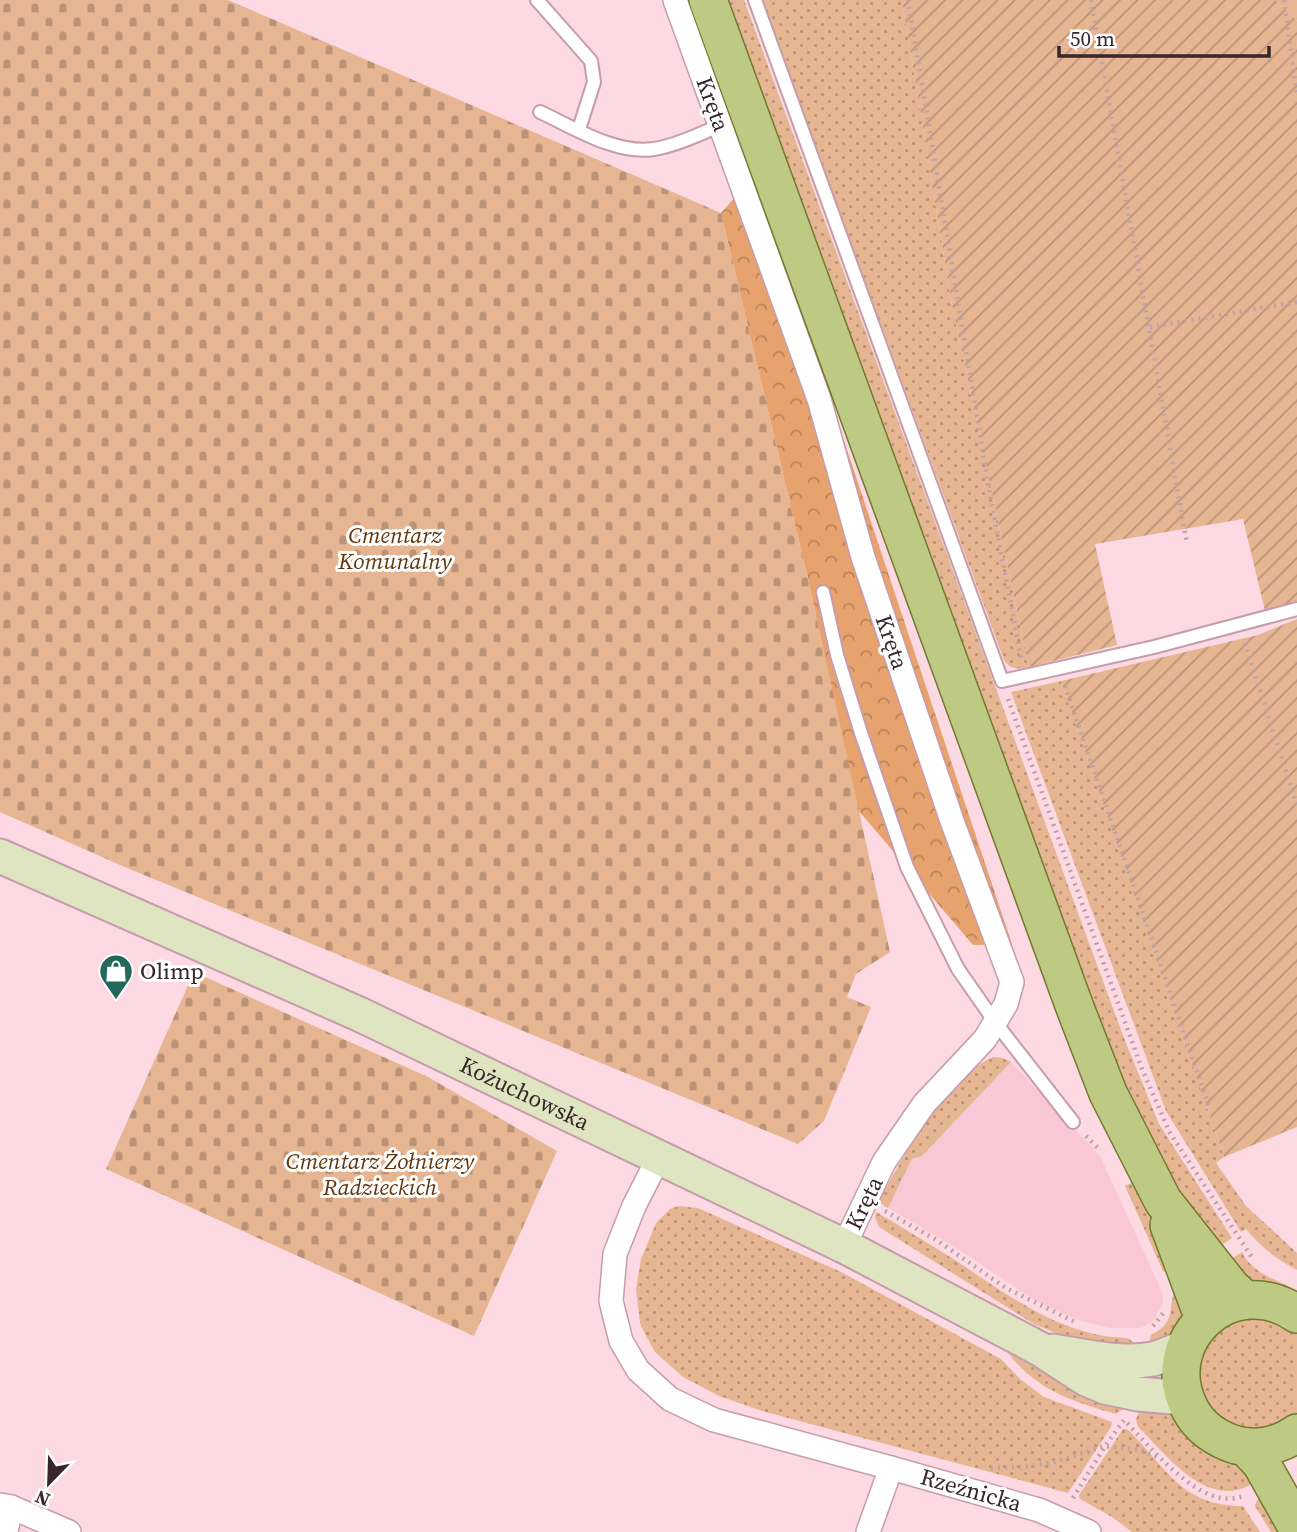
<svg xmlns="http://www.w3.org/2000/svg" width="1297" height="1532" font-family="'Source Serif 4',serif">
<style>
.built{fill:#fac7d6}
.grass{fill:url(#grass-dots)}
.forest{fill:url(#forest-crowns)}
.cemetery{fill:url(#cemetery-stones)}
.park{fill:url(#park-crowns)}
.garden{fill:url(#garden-furrows)}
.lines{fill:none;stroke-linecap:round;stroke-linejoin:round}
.service-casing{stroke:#c69daa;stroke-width:16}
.minor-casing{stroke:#c69daa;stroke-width:26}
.secondary-casing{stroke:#c69daa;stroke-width:37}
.primary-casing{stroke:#737a2f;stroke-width:40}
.path{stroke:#bea1a9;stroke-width:4.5;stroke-dasharray:2 5;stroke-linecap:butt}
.service{stroke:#fff;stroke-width:12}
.minor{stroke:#fff;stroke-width:23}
.secondary{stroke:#dfe4c1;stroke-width:33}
.primary{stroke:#beca83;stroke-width:37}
.labels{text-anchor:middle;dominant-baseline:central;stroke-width:6;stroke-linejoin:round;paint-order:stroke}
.street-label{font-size:23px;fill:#37272c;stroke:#fff}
.park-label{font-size:23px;font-style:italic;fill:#63360c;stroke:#fff}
.poi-label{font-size:23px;fill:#37272c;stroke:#fff;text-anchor:start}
</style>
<defs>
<pattern id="grass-dots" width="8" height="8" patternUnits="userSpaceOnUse" patternTransform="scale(1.75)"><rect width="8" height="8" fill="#e6b592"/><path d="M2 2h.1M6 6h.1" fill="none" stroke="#bb9377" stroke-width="1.8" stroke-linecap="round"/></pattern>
<pattern id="forest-crowns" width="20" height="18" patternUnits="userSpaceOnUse" patternTransform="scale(1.75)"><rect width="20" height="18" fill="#e7a26d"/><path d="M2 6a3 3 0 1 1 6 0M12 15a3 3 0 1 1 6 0" fill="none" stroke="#bc845a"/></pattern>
<pattern id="cemetery-stones" width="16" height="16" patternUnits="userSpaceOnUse" patternTransform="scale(1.75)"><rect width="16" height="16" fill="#e6b592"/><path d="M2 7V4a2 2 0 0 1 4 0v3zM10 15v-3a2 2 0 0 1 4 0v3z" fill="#bb9377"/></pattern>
<pattern id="park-crowns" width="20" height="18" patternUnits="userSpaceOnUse" patternTransform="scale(1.75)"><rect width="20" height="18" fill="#e6b592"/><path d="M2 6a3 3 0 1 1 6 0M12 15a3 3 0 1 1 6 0" fill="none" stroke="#bb9377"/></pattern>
<pattern id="garden-furrows" width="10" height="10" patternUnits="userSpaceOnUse" patternTransform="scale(1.75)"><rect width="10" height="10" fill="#e6b592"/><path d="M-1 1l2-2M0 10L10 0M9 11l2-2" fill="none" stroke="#bb9377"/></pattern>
</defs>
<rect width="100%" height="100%" fill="#fcd9e3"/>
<polygon class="built" points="1011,1062 1100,1156 1163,1294 1163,1303 1152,1322 1140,1328 1109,1328 1082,1321 1055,1310 1033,1299 955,1247 888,1208 912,1159 922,1156"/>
<g class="grass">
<polygon points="725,0 744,0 1122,1033 1159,1124 1232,1238 1215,1250 1167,1175 1131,1105 1090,999"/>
<path d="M 762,0 L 902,0 L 952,305 L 1029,667 C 1018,670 1010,669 1004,660 Z"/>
<path d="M 1061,681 L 1224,1157 L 1216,1163 L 1246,1206 L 1297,1253 L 1297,1270 C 1276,1259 1261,1247 1246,1229 L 1241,1232 L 1166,1111 L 1011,692 Z"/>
<path d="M 993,1057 L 1003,1058 L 1011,1062 L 922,1156 L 912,1159 L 888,1208 L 879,1202 C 899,1161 951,1075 993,1057 Z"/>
<polygon points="1136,1181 1176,1270 1169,1274 1163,1271 1125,1186"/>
<polygon points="678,1206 698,1208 841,1272 1001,1359 1020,1379 1044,1397 1112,1422 1111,1427 1068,1493 762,1411 719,1396 683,1377 655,1352 647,1338 640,1323 636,1289 641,1259 656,1223 670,1209"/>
<path d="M 876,1212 C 904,1228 931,1245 958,1262 C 1009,1296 1063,1337 1127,1338 L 1132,1341 L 1134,1350 L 1078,1342 L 1034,1324 L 879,1227 L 875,1217 Z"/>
<path d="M 1242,1252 C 1252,1273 1278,1281 1297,1290 L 1297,1300 L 1253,1286 L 1225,1263 Z"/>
<path d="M 1175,1290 L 1186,1307 C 1180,1329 1170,1336 1152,1347 L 1150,1340 L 1151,1335 C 1177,1321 1167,1311 1175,1290 Z"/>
<path d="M 1261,1316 L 1289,1326 L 1297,1334 L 1297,1414 C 1292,1419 1285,1422 1278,1425 C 1246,1440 1205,1419 1199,1383 C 1197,1371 1201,1362 1205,1351 C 1209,1338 1217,1329 1229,1323 C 1238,1318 1251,1318 1261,1316 Z"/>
<path d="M 1008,1353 L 1058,1379 L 1129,1400 L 1123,1409 L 1116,1414 C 1071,1401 1037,1390 1008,1353 Z"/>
<path d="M 1144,1401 L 1175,1411 L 1261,1478 C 1253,1483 1246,1488 1237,1490 C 1197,1498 1164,1452 1138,1427 L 1136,1419 Z"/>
<path d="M 1123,1429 L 1127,1429 C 1167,1467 1180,1506 1243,1506 L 1260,1532 L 1132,1532 L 1112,1517 L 1080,1499 L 1079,1495 Z"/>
<polygon points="1270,1494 1286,1532 1271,1532 1255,1506 1257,1500"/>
</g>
<polygon class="forest" points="736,196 840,429 1012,944 973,945 858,810 808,579 721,213"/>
<g class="cemetery">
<polygon points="0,0 228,0 721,213 808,579 890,952 856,974 847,997 871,1007 824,1121 798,1144 127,868 0,812"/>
<polygon points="194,972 428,1077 557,1151 474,1336 106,1169"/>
</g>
<polygon class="park" points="1276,0 1297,0 1297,21"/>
<g class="garden">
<polygon points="902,0 1276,0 1297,21 1297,601 1265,611 1243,519 1095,544 1117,645 1029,667 952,305"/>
<polygon points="1297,619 1297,1127 1224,1157 1061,681 1258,635"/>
</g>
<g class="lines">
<g class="service-casing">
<g id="service">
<polyline points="537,0 591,61 594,82 579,129"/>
<polyline points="755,0 1002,681 1154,647 1297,609"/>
<path d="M 540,112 C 573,127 616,155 654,149 C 677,145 700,134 721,125"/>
<polyline points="823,592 837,655 861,733 907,867 958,969 995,1022 1073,1122"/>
</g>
</g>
<g class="minor-casing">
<g id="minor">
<polyline points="675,0 819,399 863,557 952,821 1012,982 1006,1004 985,1039 924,1104 884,1162 844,1246"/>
<polyline points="658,1159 634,1206 615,1254 611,1301 621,1341 638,1370 670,1399 714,1420 891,1468 868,1532"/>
<polyline points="891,1468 1039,1510 1089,1532"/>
<polyline points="0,1505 11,1507 69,1532"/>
<polyline points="6,1532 11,1507"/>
</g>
</g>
<g class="secondary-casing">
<g id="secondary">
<path id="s1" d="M 0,856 L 359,1014 L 844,1246 L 1040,1349 L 1086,1379 L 1105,1387 L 1138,1394 L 1184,1398"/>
<path d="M 1053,1351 C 1084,1356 1121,1365 1153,1359 C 1164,1356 1175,1351 1185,1347"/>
</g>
</g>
<g class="primary-casing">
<g id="primary">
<polyline points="708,0 1074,1005 1108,1093 1163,1201 1231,1287 1245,1300"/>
<polyline points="1169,1225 1204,1319"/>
<path d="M 1297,1314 C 1232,1269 1154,1340 1190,1409 C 1199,1427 1217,1439 1236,1445 C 1257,1450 1279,1446 1297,1433"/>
<polyline points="1246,1447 1261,1463 1297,1527"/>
</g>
</g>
<g class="path">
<polyline points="908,0 988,483 1021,658"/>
<polyline points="1091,0 1187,544"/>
<polyline points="1284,0 1297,97"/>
<polyline points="1150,327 1297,302"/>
<polyline points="1245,643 1297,806"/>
<polyline points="1065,686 1209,1107"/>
<polyline points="1008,699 1142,1069 1170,1133 1253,1259"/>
<polyline points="1086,1136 1100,1150"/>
<polyline points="885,1211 935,1239 1006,1288 1077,1323"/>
<polyline points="1153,1326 1165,1311"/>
<polyline points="991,1468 1024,1467 1054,1462 1105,1446 1140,1450 1160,1458"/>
<path d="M 1073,1498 L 1105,1446 L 1124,1420 C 1150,1446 1202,1513 1243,1496"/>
</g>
<use href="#service" class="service"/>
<use href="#minor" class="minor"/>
<use href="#secondary" class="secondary"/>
<use href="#primary" class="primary"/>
</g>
<defs>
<g id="shop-pin" transform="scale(1.75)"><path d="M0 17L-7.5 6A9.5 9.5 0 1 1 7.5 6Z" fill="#23685b" stroke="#fff"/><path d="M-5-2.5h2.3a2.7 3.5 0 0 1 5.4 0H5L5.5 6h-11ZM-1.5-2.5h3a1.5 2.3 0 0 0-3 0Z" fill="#fff"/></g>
</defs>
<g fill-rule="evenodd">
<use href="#shop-pin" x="116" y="971"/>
</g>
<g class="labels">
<g class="street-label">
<text transform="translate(713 104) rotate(70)">Kręta</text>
<text transform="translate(892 642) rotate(71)">Kręta</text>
<text stroke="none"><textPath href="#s1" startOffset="576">Kożuchowska</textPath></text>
<text transform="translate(864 1203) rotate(-64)">Kręta</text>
<text transform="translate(971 1490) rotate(16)">Rzeźnicka</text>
</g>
<g class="park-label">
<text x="395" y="535">Cmentarz<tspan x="395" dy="26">Komunalny</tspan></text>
<text x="380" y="1161">Cmentarz Żołnierzy<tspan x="380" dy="26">Radzieckich</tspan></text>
</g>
<g class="poi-label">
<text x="140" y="971">Olimp</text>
</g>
</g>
<g transform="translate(49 1483) rotate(203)" stroke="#ffffff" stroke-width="5" paint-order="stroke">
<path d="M0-5L12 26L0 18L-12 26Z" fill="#37272c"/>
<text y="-10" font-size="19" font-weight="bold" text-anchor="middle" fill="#37272c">N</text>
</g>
<path d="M1059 46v10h210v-10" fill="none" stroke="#37272c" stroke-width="3.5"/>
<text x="1070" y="46" font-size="21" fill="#37272c" stroke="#ffffff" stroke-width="5" paint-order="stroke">50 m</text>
</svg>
